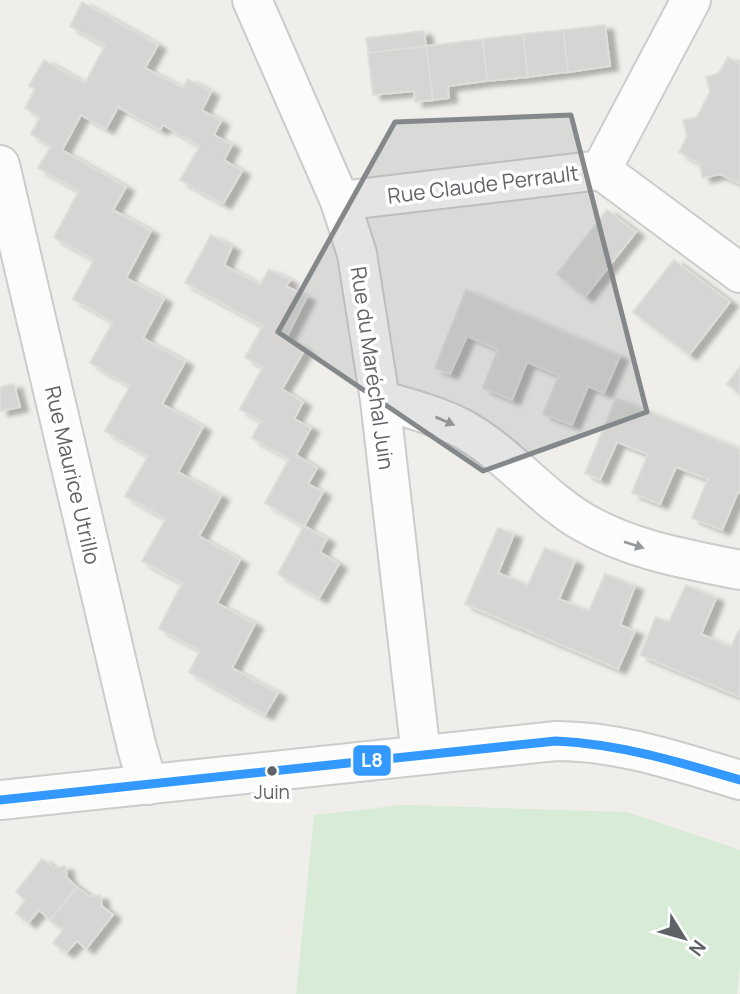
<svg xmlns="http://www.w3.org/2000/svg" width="740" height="994" font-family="Manrope,sans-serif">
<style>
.green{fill:#d8ebd6}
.building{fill:#d6d5d3;stroke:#deddd9;stroke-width:2;filter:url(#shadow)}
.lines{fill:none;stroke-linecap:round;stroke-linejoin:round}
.minor-casing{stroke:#cbcccc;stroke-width:42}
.minor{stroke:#fdfcfc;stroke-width:38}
.bus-1-casing{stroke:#fff;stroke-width:14}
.bus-1{stroke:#39f;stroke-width:9}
.oneway{fill:#96999c}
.marked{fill:#84888a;fill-opacity:0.2;stroke:#84888a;stroke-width:5;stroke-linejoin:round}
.bus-dot{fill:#5f6368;stroke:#fff;stroke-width:2.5}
.labels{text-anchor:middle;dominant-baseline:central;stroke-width:7;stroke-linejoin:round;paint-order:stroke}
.bus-label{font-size:19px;fill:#5f6368;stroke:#fff}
.street-label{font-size:21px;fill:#5f6368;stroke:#fff}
.line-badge{stroke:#fff;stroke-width:2.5}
.badge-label{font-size:19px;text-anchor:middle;font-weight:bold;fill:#fff}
</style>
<defs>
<filter id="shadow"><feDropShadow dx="8" dy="4.5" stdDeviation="2" flood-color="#0004"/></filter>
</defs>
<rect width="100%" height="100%" fill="#efeeea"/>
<polygon class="green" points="403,805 627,812 740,850 740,964 737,994 296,994 314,815"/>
<g class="building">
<polygon points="82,2 158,45 145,68 183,88 188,79 211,92 202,110 221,121 214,135 232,145 224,160 242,171 223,204 180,180 200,146 163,125 160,130 118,107 106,129 81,115 62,150 126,187 113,210 151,231 126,278 164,299 143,338 185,362 162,404 203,427 178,472 221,496 199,536 240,560 217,603 255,624 232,668 278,693 265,715 189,672 200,651 159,628 182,583 142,561 166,519 125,496 148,456 105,431 130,386 90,363 113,322 73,299 94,260 54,237 79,191 38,168 51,146 31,134 40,117 25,108 35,89 29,86 44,60 85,83 105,46 70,26"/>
<polygon points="605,25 610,66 568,72 563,30"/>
<polygon points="563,30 568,72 528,77 523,34"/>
<polygon points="424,31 426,46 368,53 366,38"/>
<polygon points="523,34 528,77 487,81 483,39"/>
<polygon points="483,39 487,81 448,86 449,98 433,100 426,46"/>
<polygon points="426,46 433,100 415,102 414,91 373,95 368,53"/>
<polygon points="728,57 740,64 740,184 720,174 703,178 699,163 679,152 687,136 683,120 697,117 710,92 706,77 719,73"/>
<polygon points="607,210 636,232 585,297 557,274"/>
<polygon points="211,235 232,247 224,265 260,285 269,269 290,280 286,286 307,297 286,338 305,349 282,389 303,402 294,419 311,428 296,455 317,468 308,484 323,492 304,526 265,503 289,459 252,438 261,421 240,409 263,367 245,357 263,326 185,283"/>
<polygon points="674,260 730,302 689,355 633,312"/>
<polygon points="466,290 620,356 604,393 588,386 572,425 543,414 559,375 527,362 512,400 483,388 498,349 467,336 450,374 435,368"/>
<polygon points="740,367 740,394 727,384"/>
<polygon points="14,384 20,407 0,411 0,387"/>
<polygon points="616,398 740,449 740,493 738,492 722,530 692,518 708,479 676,467 660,504 632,493 648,454 617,442 600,480 585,473"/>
<polygon points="304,526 327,539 320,552 339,564 319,598 278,574"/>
<polygon points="498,528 514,534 498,573 528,585 545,548 575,561 559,599 589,611 605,574 635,586 620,625 635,631 618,669 465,604"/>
<polygon points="686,585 716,598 701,634 731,647 740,628 740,697 640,655 656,617 669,622"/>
<polygon points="42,859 54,868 65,866 67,878 77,887 50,920 39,910 28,923 16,913 25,900 16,892"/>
<polygon points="77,887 90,897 100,895 102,906 113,915 86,949 77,941 66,953 53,943 63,930 50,920"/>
</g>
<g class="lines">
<g class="minor-casing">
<g id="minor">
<polyline points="252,0 340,201 357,254 380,400 421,755"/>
<polyline points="0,165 137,748 148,785"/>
<polyline points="601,170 740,273"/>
<polyline points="340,201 601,170 691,0"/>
<path d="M 380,400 C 407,408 436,415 461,428 C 506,452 539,496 583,522 C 631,550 686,559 740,570"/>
<path d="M 0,800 L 556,741 C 620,741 679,762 740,780"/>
</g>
</g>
<use href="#minor" class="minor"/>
<g class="bus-1-casing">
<path id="bus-1" d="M 0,800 L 556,741 C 620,744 679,762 740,780"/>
</g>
<use href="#bus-1" class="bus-1"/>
</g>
<defs><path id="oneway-solid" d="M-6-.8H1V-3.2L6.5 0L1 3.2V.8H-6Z" transform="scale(1.75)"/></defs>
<g class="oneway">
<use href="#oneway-solid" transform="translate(445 421) rotate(23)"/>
<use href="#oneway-solid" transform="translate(634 545) rotate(18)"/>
</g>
<path class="marked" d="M 571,115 L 647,412 L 483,471 L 278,332 L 395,122 Z"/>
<circle class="bus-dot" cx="272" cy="771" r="6"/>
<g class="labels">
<g class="bus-label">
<text x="272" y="792">Juin</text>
</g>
<g class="street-label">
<text transform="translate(483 184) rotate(-7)">Rue Claude Perrault</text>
<text transform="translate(373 368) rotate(82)">Rue du Maréchal Juin</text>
<text transform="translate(73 475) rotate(77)">Rue Maurice Utrillo</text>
</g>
</g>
<rect class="line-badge" x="352" y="744" width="40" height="33" rx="7" fill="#39f"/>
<g class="badge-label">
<text x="372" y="767">L8</text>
</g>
<g transform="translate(684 938) rotate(127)" stroke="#ffffff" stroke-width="5" paint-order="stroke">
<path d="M0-5L12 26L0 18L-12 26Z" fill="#5f6368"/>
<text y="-10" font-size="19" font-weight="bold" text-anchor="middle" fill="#5f6368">N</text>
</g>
</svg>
